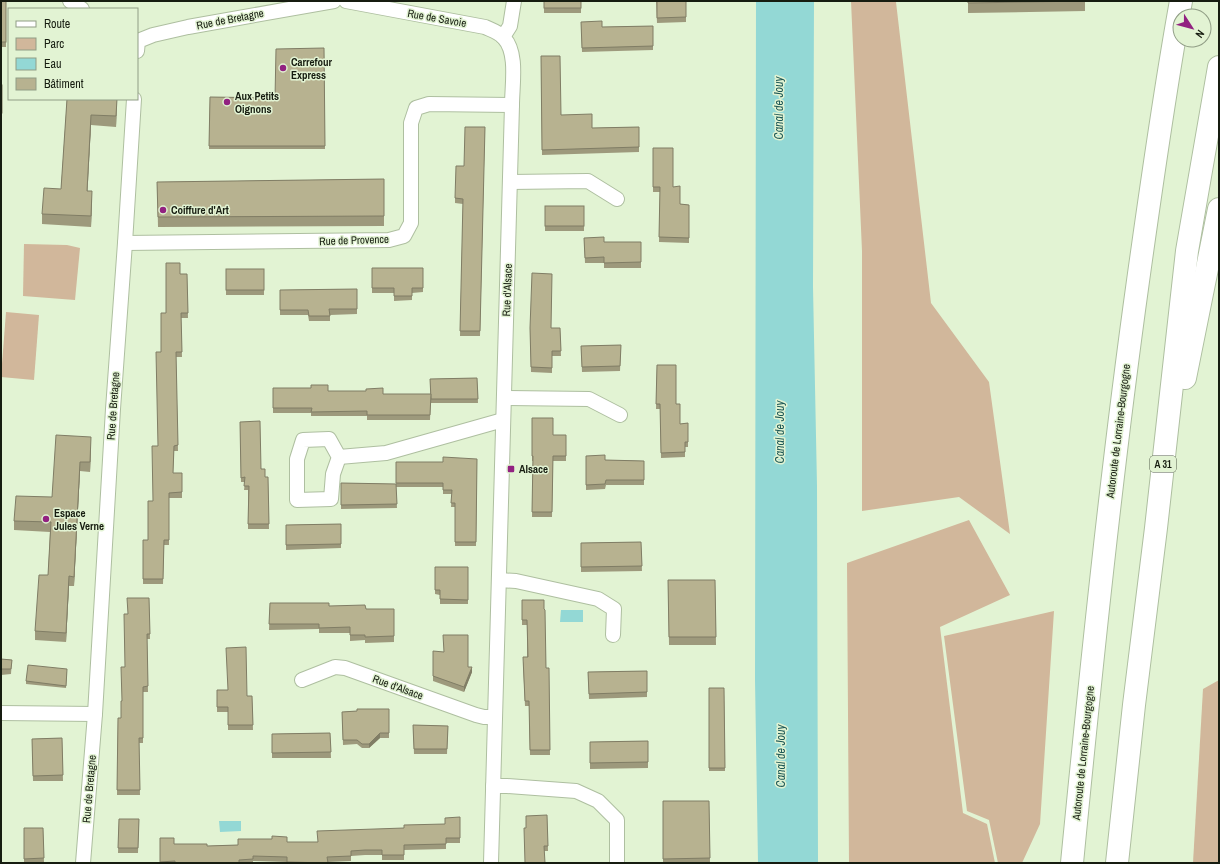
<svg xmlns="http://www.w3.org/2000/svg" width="1220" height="864" font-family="'Archivo Narrow',sans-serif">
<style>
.green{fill:#d1b79b}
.water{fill:#93d8d5}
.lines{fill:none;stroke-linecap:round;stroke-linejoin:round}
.street-casing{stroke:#aebfa0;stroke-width:16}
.highway-casing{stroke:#aebfa0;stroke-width:24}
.street{stroke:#fff;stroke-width:14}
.highway{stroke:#fff;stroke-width:22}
.wall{fill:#9d997c}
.shaded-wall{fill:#807d65}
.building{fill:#b7b290;stroke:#807d65}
.poi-dot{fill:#922181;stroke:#e2f3d3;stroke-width:1.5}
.labels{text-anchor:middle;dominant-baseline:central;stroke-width:3;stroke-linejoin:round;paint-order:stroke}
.shield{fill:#e2f3d3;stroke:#535c4a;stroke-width:1}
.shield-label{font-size:10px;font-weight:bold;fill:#161c10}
.street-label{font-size:11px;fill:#161c10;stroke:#e2f3d3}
.poi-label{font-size:11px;font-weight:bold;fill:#161c10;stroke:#e2f3d3;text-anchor:start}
.water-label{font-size:12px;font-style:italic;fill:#1c5755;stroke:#e2f3d3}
</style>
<rect width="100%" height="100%" fill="#e2f3d3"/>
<g class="green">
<polygon points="851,1 896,2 931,303 989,382 1010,534 959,497 862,511 862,251"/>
<polygon points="24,244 67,245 80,248 75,300 23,296"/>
<polygon points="6,312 39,315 34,380 1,377"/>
<polygon points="969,520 1010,595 940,627 963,813 987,824 995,863 849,863 847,563"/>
<polygon points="1054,611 1040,824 1022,863 998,863 989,820 967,811 944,636"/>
<polygon points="1219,680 1219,863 1193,863 1203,689"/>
</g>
<g class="water">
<polygon points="756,1 814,1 813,287 817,486 818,863 758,863 755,680"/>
<polygon points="561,610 583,610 583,622 560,622"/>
<polygon points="219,821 241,821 241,831 220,832"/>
</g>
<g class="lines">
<g class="street-casing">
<g id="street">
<polyline points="70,1 82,9"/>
<path d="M 346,1 L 485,27 C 491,30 499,32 504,38 C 518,53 512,85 512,105 L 491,863"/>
<polyline points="503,37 510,26 514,1"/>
<polyline points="137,51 138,41 153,35 188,27 334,1"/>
<polyline points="510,182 588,181 617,199"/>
<polyline points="125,243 389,240 404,236 411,223 411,123 416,108 429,104 512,105"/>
<polyline points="504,398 589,399 620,415"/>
<polygon points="329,439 339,457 333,474 331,499 297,500 297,459 303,440"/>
<polyline points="339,457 386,453 503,420"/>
<polyline points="499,580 516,581 598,599 614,609 613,635"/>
<polyline points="302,680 335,667 345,668 476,715 484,717 495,717"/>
<polyline points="1,713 95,714"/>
<polyline points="493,786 507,786 576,791 598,801 617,820 617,863"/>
<polyline points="83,863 95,714 113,409 125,243 134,99"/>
</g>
</g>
<g class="highway-casing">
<g id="highway">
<polyline points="1185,378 1219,209"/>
<path d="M 1072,863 C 1091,669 1111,475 1138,281 C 1151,188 1164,94 1181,1"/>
<polyline points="1117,863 1134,705 1156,528 1187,251 1219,67"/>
</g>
</g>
<use href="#street" class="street"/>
<use href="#highway" class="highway"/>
</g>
<g class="wall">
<rect x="1" y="1" width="5" height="46"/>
<rect x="544" y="1" width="37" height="12"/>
<polygon points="656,1 686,1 686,22 657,23"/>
<polygon points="968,1 1085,1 1085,11 968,13"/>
<polygon points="581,22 602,27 653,26 653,50 582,52"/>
<polygon points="324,48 325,149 209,149 210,97 275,98"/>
<polygon points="541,56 561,115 592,128 639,127 639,152 542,155"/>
<rect x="1" y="85" width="1" height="33"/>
<polygon points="67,99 117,99 116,127 91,125 87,191 92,201 91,227 42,224 42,214 61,189"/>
<polygon points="485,127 480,336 460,336 463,204 455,203 455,198 464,166"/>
<polygon points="653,148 673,187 680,204 689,205 689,243 659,242 660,192 653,192"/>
<polygon points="384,179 384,226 158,227 157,182"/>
<rect x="545" y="206" width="39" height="25"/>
<polygon points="584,238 604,242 641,242 641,268 604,268 604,263 585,263"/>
<polygon points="372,268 423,268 423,292 412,293 412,300 394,301 394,293 372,293"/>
<rect x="226" y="269" width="38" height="26"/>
<polygon points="180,274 187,274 188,318 181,318 182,357 176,357 178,451 174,451 173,473 182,473 182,498 169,498 169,545 164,545 163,584 143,584 143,540 148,540 153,501 158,446 161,352 166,313"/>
<polygon points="357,289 357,314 330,315 330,321 309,321 308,315 280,315 280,290"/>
<polygon points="530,328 560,328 561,356 552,356 552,373 531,372"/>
<polygon points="621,345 620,371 582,372 581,346"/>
<polygon points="657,365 676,404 680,424 688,423 688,447 685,447 685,457 661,458 660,409 656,409"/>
<polygon points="477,378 478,403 431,403 430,379"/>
<polygon points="273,388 383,394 431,394 430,420 367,420 367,416 311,416 311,413 273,413"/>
<polygon points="532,418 553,435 566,435 566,461 553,461 552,517 532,517 533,461 532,461"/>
<polygon points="240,422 265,477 268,477 269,529 248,529 248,490 244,490 245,482 241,482"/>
<polygon points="91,447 90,472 80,471 74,586 69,586 66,642 35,640 35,631 48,575 50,532 14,530 14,521 52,497"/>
<polygon points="586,456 605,460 644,461 644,485 606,485 605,489 586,490"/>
<polygon points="477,459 476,546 455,546 455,507 451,507 452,494 443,494 443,487 396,487 397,508 341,509 341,483 396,484 396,462 443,462"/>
<polygon points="341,524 341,548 286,550 286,525"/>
<polygon points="641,542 642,571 581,572 581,543"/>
<polygon points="435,567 468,567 468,604 440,604 440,595 435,594"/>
<polygon points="668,580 715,580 716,645 669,645"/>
<polygon points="149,598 150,639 147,639 148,692 143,692 143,743 139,743 140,795 117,795 118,718 121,718 125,667"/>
<polygon points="522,600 544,609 546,668 549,668 550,755 530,755 529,706 525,706 523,663 527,657 527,625 522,625"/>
<polygon points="270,603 329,606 366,609 394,609 394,642 365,643 365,640 350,641 350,633 319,633 319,629 269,630"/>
<polygon points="433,651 468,667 472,672 464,692 433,681"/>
<polygon points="1,659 12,660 11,674 1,675"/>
<polygon points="647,671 647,697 589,699 588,672"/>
<polygon points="67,672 66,688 26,684 26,681"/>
<polygon points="709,688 724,688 725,771 709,771"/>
<polygon points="217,690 247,696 252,696 253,730 228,730 228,712 217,712"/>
<polygon points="389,709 389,738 380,738 369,748 362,748 357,744 343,745 342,712 357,711"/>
<polygon points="413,725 448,726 447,754 414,754"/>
<polygon points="330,733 331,758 272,758 272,734"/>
<polygon points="62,738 63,781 33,781 32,739"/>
<polygon points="648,741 648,768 590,769 590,742"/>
<polygon points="663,801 709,801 710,863 663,863"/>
<polygon points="547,815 548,851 544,851 526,828"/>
<polygon points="460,817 460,843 446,843 446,849 404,850 404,860 382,860 382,855 365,855 351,856 351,861 328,862 328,863 287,863 287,862 253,861 253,863 160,863 160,838 174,844 207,846 238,845 287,842 317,842 404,828 445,824"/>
<polygon points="119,819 139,819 138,853 118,853"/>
<polygon points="24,828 43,828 44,863 24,863"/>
</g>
<g class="shaded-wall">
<polygon points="117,99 117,102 116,127 116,116"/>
<polygon points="91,115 91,125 87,201 87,191"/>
<polygon points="92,191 92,201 91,227 91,216"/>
<polygon points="91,437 91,447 90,472 90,462"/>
<polygon points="80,462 80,471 74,586 74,577"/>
<polygon points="69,576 69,586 66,642 66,633"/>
<polygon points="472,667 472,672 464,692 464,687"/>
<polygon points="380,733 380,738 369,748 369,744"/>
</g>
<g class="building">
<rect x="1" y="1" width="5" height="41"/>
<rect x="544" y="1" width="37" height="7"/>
<polygon points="657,1 686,1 686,17 657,18"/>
<polygon points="968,1 1085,1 968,3"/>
<polygon points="602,21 602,27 653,26 653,46 582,48 581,22"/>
<polygon points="324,48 325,146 209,146 210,97 275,98 276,49"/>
<polygon points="541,56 560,56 561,115 592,114 592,128 639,127 639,147 542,150"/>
<rect x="1" y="85" width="1" height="28"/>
<polygon points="67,99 117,99 116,116 91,115 87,191 92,191 91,216 42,214 44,188 61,189"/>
<polygon points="465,127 485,127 480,331 460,331 463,199 455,198 456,166 464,166"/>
<polygon points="653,148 673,148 673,187 680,186 680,204 689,205 689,238 659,237 660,187 653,187"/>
<polygon points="384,179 384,216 158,217 157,182"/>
<rect x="545" y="206" width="39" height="20"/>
<polygon points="604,237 604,242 641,242 641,262 604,263 604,257 585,258 584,238"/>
<polygon points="166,263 180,263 180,274 187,274 188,313 181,313 182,352 176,352 178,445 174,446 173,473 182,473 182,492 169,493 169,540 164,540 163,579 143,579 143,540 148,540 148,501 153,501 152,446 158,446 156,352 161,352 161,313 166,313"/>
<polygon points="372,268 423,268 423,288 412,288 412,296 394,296 394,288 372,288"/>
<rect x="226" y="269" width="38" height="21"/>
<polygon points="532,273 552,274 551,328 560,328 561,351 552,351 552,368 531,367 530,328"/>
<polygon points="357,289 357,309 329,309 330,316 309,316 308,310 280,310 280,290"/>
<polygon points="621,345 620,366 582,367 581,346"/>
<polygon points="657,365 676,365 676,404 680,404 680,424 688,423 688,442 685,442 685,452 661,453 660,404 656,404"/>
<polygon points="477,378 478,399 431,399 430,379"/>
<polygon points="311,385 328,385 328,391 366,391 366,389 383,388 383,394 431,394 430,415 367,415 367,411 311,412 312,408 273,408 273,388 311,388"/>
<polygon points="532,418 553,418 553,435 566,435 566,456 553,456 552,512 532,512 533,456 532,456"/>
<polygon points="260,421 261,469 265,469 265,477 268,477 269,524 248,524 249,486 244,486 245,477 241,478 240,422"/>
<polygon points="56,435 91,437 90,462 80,462 74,577 69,576 66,633 35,631 39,575 48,575 51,522 14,521 16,496 52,497"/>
<polygon points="605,455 605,460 644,461 644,480 606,480 605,484 586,485 586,456"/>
<polygon points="443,457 477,459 476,542 455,542 455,503 451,503 452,490 443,490 443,483 396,483 396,462 443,462"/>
<polygon points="341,483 396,484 397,504 341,505"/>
<polygon points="341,524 341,544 286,545 286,525"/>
<polygon points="641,542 642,566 581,567 581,543"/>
<polygon points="435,567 468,567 468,600 440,599 440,590 435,590"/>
<polygon points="668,580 715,580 716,637 669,637"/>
<polygon points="127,598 149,598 150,634 147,634 148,686 143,687 143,738 139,738 140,790 117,790 118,718 121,718 121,701 122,701 121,667 125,667 124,614 128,614"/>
<polygon points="522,600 544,600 544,609 545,610 546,668 549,668 550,750 530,750 529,701 525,701 523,657 528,657 527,620 522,620"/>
<polygon points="270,603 329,603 329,606 365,605 366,609 394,609 394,636 365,637 365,635 350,635 350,627 319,628 319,624 269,624"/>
<polygon points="443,635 468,635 468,667 472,667 464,687 433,676 433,651 444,652"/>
<polygon points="246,647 247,696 252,696 253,725 228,725 228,707 217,707 217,690 228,690 226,648"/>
<polygon points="1,659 12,660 11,669 1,669"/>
<polygon points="28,665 67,669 66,686 26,681"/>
<polygon points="647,671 647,692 589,694 588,672"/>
<polygon points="709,688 724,688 725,768 709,768"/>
<polygon points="357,709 389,709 389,733 380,733 369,744 362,744 357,740 343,740 342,712 357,711"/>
<polygon points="413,725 448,726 447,749 414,749"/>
<polygon points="330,733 331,752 272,753 272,734"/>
<polygon points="62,738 63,775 33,776 32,739"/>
<polygon points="648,741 648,762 590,763 590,742"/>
<polygon points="663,801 709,801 710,858 663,859"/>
<polygon points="547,815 548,846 544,846 545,863 525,863 524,828 526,828 526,816"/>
<polygon points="460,817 460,838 446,838 446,844 404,845 404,855 382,855 382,850 365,850 351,851 351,856 327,857 328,863 287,862 287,857 253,856 253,859 239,860 239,863 175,863 175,861 160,862 160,838 174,838 174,844 207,844 207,846 238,845 238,839 272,839 272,836 287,837 287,842 318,842 317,831 404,828 404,825 445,824 445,818"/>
<polygon points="119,819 139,819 138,848 118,848"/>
<polygon points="24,828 43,828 44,858 24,859"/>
</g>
<g class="poi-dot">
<circle cx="283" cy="68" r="4"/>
<circle cx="227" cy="102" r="4"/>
<circle cx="163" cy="210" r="4"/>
<rect x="507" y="465" width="8" height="8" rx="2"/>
<circle cx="46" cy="519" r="4"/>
</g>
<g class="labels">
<rect class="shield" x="1150" y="456" width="26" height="16" rx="3"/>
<g class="shield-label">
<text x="1163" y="464">A 31</text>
</g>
<g class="street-label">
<text transform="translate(437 18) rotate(10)">Rue de Savoie</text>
<text transform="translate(230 19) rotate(-11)">Rue de Bretagne</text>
<text transform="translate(354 240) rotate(-2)">Rue de Provence</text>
<text transform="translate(507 290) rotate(-88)">Rue d'Alsace</text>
<text transform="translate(113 406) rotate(-86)">Rue de Bretagne</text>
<text transform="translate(1118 431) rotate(-83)">Autoroute de Lorraine-Bourgogne</text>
<text transform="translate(398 687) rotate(20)">Rue d'Alsace</text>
<text transform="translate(1083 753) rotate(-84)">Autoroute de Lorraine-Bourgogne</text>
<text transform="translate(89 789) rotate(-85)">Rue de Bretagne</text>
</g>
<g class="poi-label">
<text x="291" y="62">Carrefour<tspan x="291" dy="13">Express</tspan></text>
<text x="235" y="96">Aux Petits<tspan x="235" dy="13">Oignons</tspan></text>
<text x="171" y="210">Coiffure d'Art</text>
<text x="519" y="469">Alsace</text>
<text x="54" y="513">Espace<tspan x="54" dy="13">Jules Verne</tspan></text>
</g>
<g class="water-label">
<text transform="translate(779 108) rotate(-90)">Canal de Jouy</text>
<text transform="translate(780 432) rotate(-90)">Canal de Jouy</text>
<text transform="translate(781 756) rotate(-90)">Canal de Jouy</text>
</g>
</g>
<rect width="1220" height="864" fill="none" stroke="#161c10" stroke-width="4"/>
<rect x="8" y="8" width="130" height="92" fill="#e2f3d3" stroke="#909d85"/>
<rect x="16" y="21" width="20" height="6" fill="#ffffff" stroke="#909d85"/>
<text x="44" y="28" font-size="12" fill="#161c10">Route</text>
<rect x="16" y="38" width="20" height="12" fill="#d1b79b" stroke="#909d85"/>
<text x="44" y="48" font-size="12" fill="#161c10">Parc</text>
<rect x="16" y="58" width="20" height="12" fill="#93d8d5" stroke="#909d85"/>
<text x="44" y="68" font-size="12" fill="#161c10">Eau</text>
<rect x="16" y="78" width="20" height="12" fill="#b7b290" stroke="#909d85"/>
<text x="44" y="88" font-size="12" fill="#161c10">Bâtiment</text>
<g transform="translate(1192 28) rotate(126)"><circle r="19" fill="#e2f3d3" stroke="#909d85"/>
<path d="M0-3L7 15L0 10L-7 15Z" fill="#922181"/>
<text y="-6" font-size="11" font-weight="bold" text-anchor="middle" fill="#161c10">N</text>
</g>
</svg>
